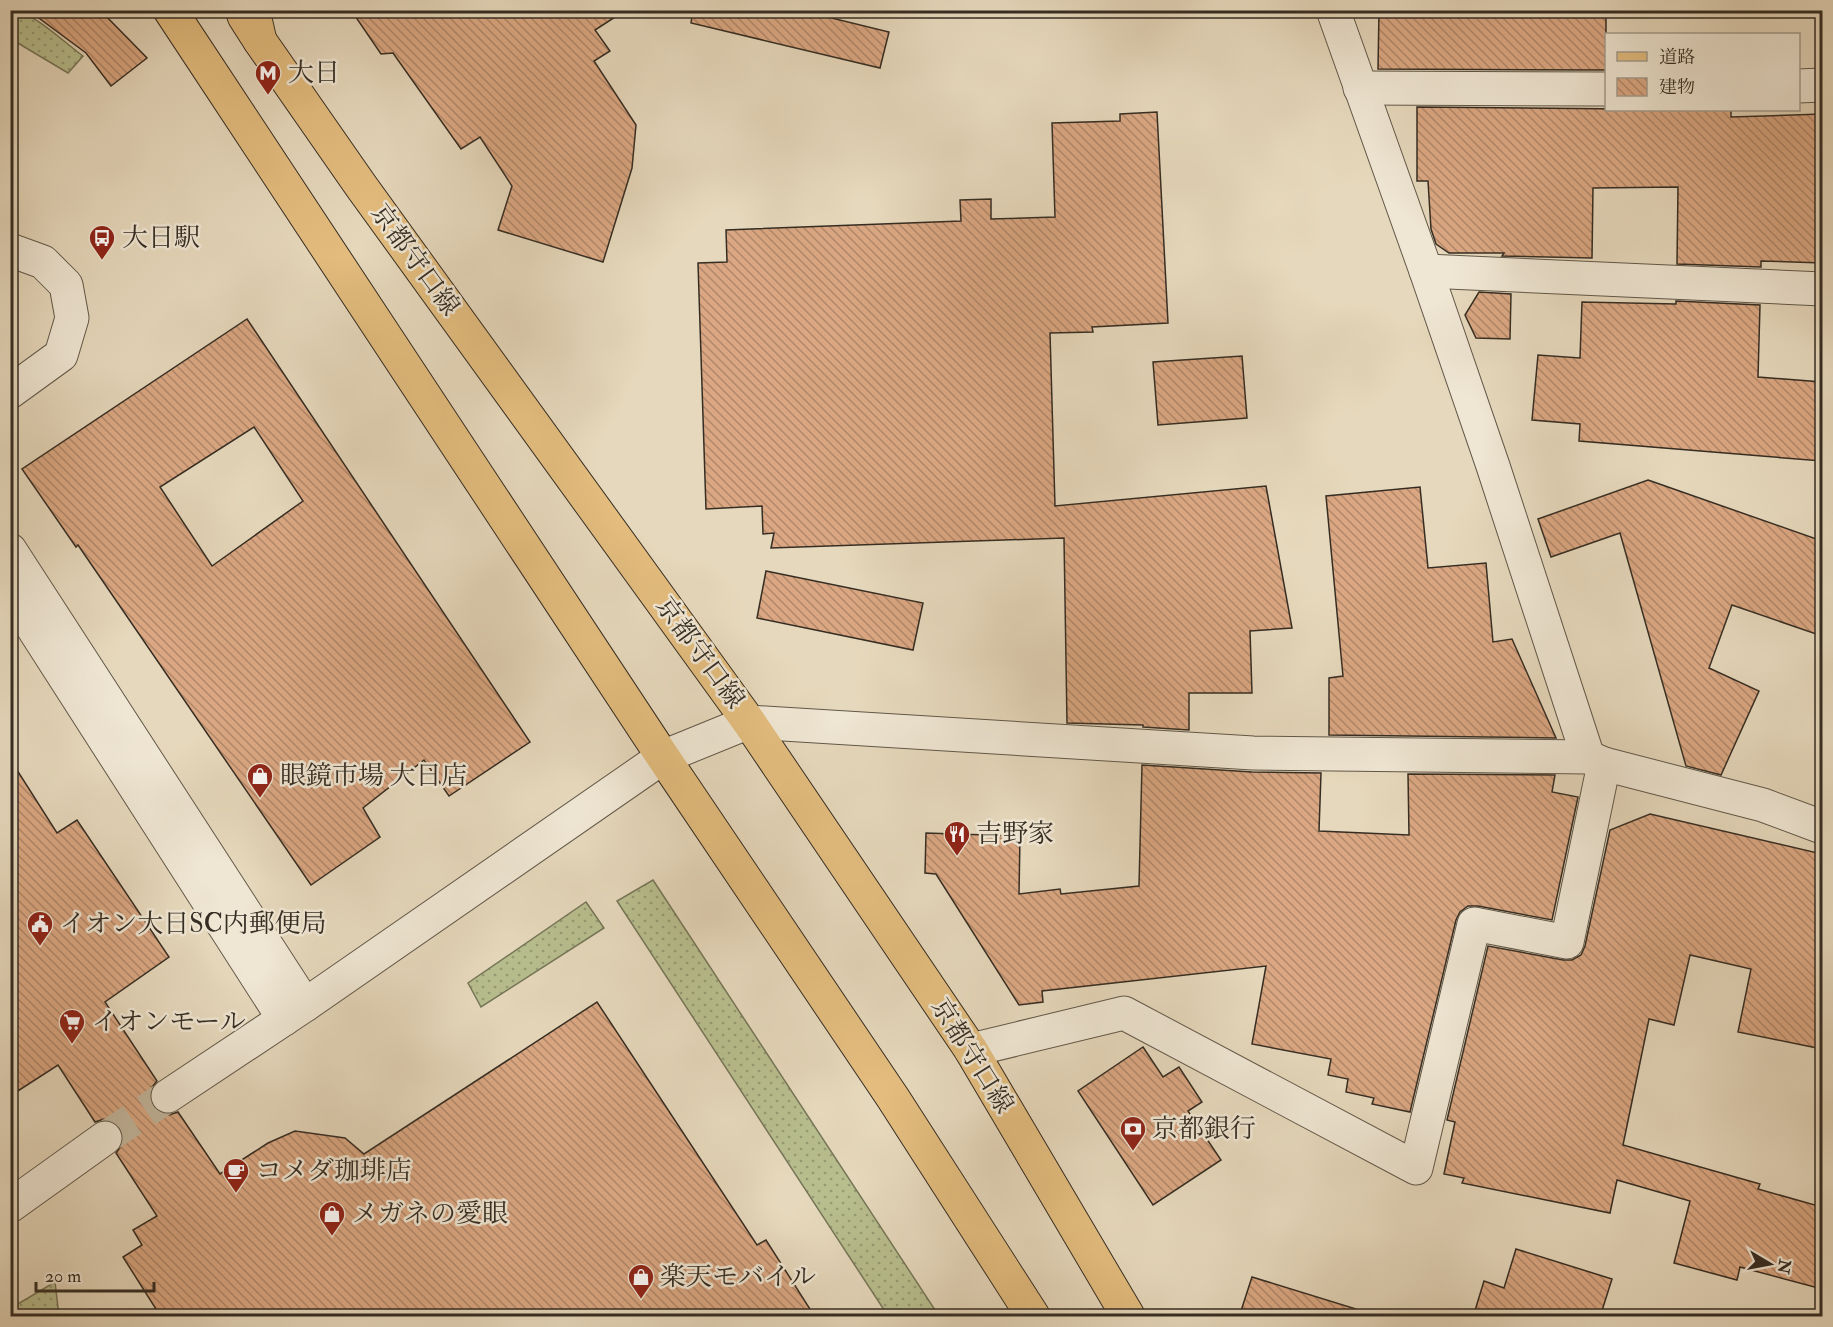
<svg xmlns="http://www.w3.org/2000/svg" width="1833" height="1327" font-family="'IM FELL Double Pica','Noto Serif JP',serif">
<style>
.grass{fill:url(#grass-dots);stroke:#767658;stroke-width:1.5}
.building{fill:url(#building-back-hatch);stroke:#352d23;stroke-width:1.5;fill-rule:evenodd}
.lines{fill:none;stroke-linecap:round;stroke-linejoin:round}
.tertiary-tunnel{stroke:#c3b69d;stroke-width:33;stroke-dasharray:33 16;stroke-linecap:butt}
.minor-casing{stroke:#615849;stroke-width:35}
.tertiary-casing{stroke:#615849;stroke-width:35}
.primary-casing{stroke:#352d23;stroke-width:35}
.trunk-casing{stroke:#352d23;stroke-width:35}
.minor{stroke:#efe6d3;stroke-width:33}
.tertiary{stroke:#efe6d3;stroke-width:33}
.primary{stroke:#e3bc7e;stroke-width:33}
.trunk{stroke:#e3bc7e;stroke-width:33}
.labels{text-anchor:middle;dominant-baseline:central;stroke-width:5;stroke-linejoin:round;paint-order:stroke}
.poi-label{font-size:26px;fill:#352d23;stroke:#efe6d3;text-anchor:start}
.street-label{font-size:26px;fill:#352d23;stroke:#efe6d3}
</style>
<defs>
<pattern id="grass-dots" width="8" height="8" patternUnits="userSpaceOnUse" patternTransform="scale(1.5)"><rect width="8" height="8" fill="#b8be8e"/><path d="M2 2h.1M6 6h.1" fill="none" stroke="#969b74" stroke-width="1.8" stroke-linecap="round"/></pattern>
<pattern id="building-back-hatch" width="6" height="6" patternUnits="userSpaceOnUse" patternTransform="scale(1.5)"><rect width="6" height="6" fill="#daa782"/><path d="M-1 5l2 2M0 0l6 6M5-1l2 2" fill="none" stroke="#b2886a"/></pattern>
</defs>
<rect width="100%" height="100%" fill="#e6d8bc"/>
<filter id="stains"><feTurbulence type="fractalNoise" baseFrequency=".00333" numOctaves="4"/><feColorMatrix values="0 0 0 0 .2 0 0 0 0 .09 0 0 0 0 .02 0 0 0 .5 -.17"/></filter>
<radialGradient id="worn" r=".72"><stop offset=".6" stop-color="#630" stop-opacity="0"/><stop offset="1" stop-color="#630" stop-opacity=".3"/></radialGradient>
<g class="grass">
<path d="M 11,10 C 31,10 65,43 83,56 L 68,73 L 11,39 Z"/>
<polygon points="653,880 939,1316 888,1316 617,901"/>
<polygon points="586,902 604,928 481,1007 468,983"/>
<polygon points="55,1282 59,1316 11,1316 11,1308"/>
</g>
<g class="building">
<polygon points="28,10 100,10 147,58 111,86 86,53"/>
<polygon points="351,10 626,10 595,30 610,51 594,61 636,125 632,168 603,262 498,230 512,186 480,137 461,149 393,53 381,54"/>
<polygon points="693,10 799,10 889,32 880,68 691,23"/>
<polygon points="1379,10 1606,10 1606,70 1378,69"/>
<polygon points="1417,107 1731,110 1731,117 1822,114 1822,263 1761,261 1761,267 1677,264 1678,187 1593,188 1592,258 1502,256 1504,253 1449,253 1436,244 1431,229 1428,181 1417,181"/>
<polygon points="1157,112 1168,323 1092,327 1093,332 1050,333 1055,506 1266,486 1292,628 1250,631 1252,693 1189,693 1189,730 1143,727 1143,725 1067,723 1064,538 771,548 774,533 763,534 762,506 706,509 698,263 727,262 726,230 961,221 960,200 991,199 991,219 1055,217 1052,123 1120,121 1120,114"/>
<polygon points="1479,292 1511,294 1510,339 1476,338 1465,315"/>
<polygon points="1676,301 1760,305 1758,377 1822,382 1822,461 1579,441 1580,424 1532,420 1538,355 1580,358 1582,302 1676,304"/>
<path d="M 247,319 L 530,742 L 449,796 L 424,760 L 363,808 L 380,837 L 311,885 L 78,545 L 76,547 L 22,469 ZM 254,427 L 303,501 L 212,566 L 160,487 Z"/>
<polygon points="1242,356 1247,418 1158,425 1153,362"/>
<polygon points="1648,480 1822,541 1822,636 1732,605 1709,668 1759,691 1721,775 1686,766 1620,533 1551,557 1538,519"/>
<polygon points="1420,487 1428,568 1486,563 1493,642 1512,639 1556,738 1329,735 1329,678 1343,676 1326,496"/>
<polygon points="766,571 923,603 913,650 757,618"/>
<polygon points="10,759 57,833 77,820 169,957 105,1002 157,1081 152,1087 149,1097 153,1107 160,1113 169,1115 178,1112 220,1174 268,1143 295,1131 345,1138 364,1154 597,1002 757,1245 766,1240 815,1317 161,1317 123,1257 142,1245 133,1230 157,1216 116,1153 122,1145 124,1137 121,1128 112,1121 104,1119 95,1122 58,1065 10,1096"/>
<polygon points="1142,765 1252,772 1321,773 1319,831 1409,835 1408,774 1555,775 1552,792 1578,797 1552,920 1478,906 1468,906 1460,912 1456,920 1410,1112 1372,1104 1374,1098 1346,1092 1348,1079 1328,1075 1331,1059 1252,1044 1266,966 1042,991 1043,1002 1019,1005 936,874 925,873 926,833 1020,836 1019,894 1060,889 1061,894 1139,886"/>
<polygon points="1650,814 1822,854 1822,1049 1738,1032 1751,969 1690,955 1674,1025 1649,1019 1623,1145 1760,1184 1758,1189 1822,1207 1822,1289 1740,1267 1737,1280 1674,1263 1690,1201 1617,1180 1610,1213 1462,1183 1464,1178 1444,1174 1455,1122 1447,1120 1488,946 1563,960 1572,960 1581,955 1585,946 1610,830"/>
<polygon points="1143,1047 1163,1077 1179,1067 1202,1102 1188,1111 1221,1160 1153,1205 1078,1091"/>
<polygon points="1516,1249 1612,1279 1600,1317 1473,1317 1484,1281 1504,1288"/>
<polygon points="1252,1277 1356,1309 1355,1317 1239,1317"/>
</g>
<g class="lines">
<polyline class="tertiary-tunnel" points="105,1138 168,1096"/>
<g class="minor-casing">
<g id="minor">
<polyline points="1333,10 1426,271 1493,466 1588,757"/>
<polyline points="1798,86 1822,85"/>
<polyline points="1360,88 1606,89"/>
<polyline points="1426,271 1822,289"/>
<polyline points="749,722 1253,753 1588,757 1604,764 1763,805 1822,827"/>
<polyline points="971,1050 1124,1013 1416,1168 1474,924 1567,942 1604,764"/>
</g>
</g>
<g class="tertiary-casing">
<g id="tertiary">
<polyline points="10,250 43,262 66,285 72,318 61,355 10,392"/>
<polyline points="10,550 305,1005"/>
<polyline points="10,592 284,1019"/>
<polyline points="168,1096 305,1005 663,757 749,722"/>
<polyline points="10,1206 105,1138"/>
</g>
</g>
<g class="primary-casing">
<g id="primary">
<polyline points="170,10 663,757 893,1098 1033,1316"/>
<polyline points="244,16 260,41 361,186 749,722 971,1050 1128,1316"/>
</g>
</g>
<g class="trunk-casing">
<polyline id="trunk" points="253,10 260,41"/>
</g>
<use href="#minor" class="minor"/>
<use href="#tertiary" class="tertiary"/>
<use href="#primary" class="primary"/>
<use href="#trunk" class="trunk"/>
</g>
<defs>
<g id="metro-pin" transform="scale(1.35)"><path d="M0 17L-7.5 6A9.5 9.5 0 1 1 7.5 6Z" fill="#8f2418" stroke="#efe6d3"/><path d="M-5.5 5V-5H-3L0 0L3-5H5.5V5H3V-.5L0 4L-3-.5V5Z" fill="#fff"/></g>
<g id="bus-pin" transform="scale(1.35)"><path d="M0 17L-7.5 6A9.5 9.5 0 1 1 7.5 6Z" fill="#8f2418" stroke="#efe6d3"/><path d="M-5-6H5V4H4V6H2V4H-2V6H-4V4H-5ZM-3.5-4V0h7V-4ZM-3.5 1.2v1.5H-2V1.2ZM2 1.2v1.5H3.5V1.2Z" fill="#fff"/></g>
<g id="shop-pin" transform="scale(1.35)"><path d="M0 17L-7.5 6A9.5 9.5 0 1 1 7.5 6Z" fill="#8f2418" stroke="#efe6d3"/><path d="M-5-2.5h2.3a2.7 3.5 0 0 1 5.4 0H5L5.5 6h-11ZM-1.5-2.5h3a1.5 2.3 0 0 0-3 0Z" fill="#fff"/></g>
<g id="restaurant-pin" transform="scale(1.35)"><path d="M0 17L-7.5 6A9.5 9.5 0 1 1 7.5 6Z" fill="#8f2418" stroke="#efe6d3"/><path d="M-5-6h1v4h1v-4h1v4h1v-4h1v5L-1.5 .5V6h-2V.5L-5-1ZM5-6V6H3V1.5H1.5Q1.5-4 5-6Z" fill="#fff"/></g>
<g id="civic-pin" transform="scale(1.35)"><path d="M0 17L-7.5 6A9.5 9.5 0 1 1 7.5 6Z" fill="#8f2418" stroke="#efe6d3"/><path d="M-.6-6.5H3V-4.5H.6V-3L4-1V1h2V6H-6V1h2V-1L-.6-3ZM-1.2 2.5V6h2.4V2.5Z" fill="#fff"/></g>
<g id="supermarket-pin" transform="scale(1.35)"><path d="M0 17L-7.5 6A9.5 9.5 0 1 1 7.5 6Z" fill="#8f2418" stroke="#efe6d3"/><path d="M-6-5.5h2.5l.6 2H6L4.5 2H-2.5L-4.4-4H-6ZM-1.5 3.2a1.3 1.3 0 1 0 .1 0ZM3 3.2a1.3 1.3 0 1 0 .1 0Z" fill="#fff"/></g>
<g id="bank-pin" transform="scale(1.35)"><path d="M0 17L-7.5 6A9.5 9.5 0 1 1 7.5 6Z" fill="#8f2418" stroke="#efe6d3"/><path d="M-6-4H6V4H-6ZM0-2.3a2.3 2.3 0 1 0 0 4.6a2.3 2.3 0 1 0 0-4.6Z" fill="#fff"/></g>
<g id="cafe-pin" transform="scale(1.35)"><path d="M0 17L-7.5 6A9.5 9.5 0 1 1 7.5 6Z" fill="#8f2418" stroke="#efe6d3"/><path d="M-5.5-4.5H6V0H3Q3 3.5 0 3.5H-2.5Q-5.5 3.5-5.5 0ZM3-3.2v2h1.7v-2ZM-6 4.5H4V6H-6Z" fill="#fff"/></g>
</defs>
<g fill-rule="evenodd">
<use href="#metro-pin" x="268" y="73"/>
<use href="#bus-pin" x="102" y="238"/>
<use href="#shop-pin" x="260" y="776"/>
<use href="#restaurant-pin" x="957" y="834"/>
<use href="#civic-pin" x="40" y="924"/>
<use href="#supermarket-pin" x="72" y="1022"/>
<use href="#bank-pin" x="1133" y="1129"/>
<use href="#cafe-pin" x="236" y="1171"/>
<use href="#shop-pin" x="332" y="1214"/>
<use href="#shop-pin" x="641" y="1277"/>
</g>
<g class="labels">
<g class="poi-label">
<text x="288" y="73">大日</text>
<text x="122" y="238">大日駅</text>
<text x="280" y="776">眼鏡市場 大日店</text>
<text x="976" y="834">吉野家</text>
<text x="60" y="924">イオン大日SC内郵便局</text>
<text x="92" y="1022">イオンモール</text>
<text x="1152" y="1129">京都銀行</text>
<text x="256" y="1171">コメダ珈琲店</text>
<text x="352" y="1214">メガネの愛眼</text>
<text x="660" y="1277">楽天モバイル</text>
</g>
<g class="street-label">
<text transform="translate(415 260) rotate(54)">京都守口線</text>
<text transform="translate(700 653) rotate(54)">京都守口線</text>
<text transform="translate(972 1056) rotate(58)">京都守口線</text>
</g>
</g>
<rect width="1833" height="1327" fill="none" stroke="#e6d8bc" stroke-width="36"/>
<rect x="12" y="12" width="1809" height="1303" fill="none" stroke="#352d23" stroke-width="3"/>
<rect x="18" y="18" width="1797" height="1291" fill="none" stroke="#352d23" stroke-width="1.5"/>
<rect x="1605" y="33" width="195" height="78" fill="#efe6d3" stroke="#a59c8d" stroke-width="1.5"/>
<rect x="1617" y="52" width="30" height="9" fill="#e3bc7e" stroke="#a59c8d" stroke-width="1.5"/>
<text x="1659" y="63" font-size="18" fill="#352d23">道路</text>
<rect x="1617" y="78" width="30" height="18" fill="url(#building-back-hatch)" stroke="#a59c8d" stroke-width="1.5"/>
<text x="1659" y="93" font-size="18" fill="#352d23">建物</text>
<g transform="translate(1770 1264) rotate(100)" stroke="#efe6d3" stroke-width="4.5" paint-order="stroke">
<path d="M0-4.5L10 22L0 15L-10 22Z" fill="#352d23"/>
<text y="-9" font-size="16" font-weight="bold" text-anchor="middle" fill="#352d23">N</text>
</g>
<path d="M36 1282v9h118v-9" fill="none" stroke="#352d23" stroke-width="3"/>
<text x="45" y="1282" font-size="18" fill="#352d23" stroke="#efe6d3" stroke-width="4.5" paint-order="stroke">20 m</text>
<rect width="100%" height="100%" filter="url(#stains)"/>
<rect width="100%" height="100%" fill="url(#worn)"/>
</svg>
